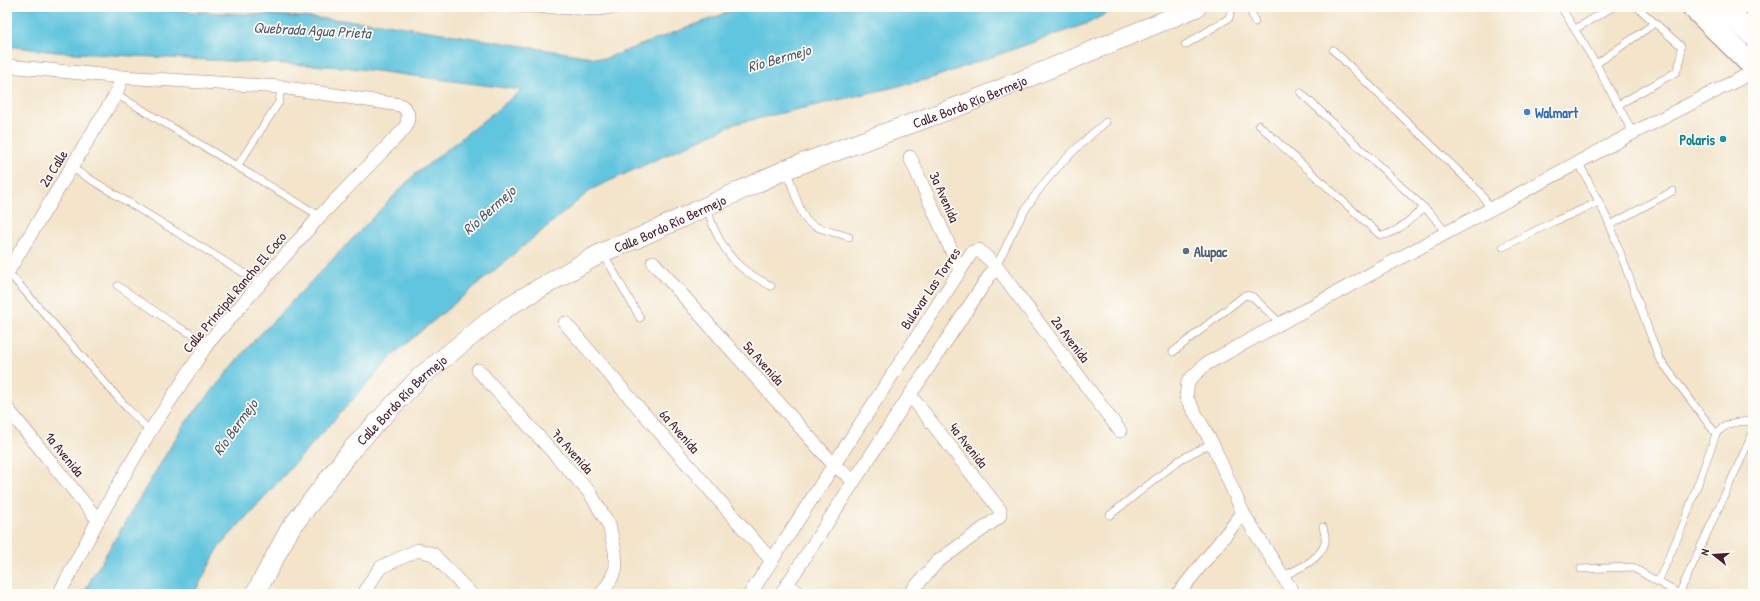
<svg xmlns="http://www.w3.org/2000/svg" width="1760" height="601" font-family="'Patrick Hand',sans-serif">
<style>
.water{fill:#60c5de;stroke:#557284}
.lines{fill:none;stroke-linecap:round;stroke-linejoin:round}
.lane-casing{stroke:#9e827a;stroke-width:8}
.street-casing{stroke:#9e827a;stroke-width:14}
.secondary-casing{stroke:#9e827a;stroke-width:20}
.highway-casing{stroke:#9e827a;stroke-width:24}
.lane{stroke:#fff;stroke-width:7}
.street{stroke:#fff;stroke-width:13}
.secondary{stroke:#fff;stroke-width:19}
.highway{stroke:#fff;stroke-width:22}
.shop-dot{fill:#3f7fe0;stroke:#fdfcf7;stroke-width:1.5}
.culture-dot{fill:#0f9aa8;stroke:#fdfcf7;stroke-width:1.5}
.service-dot{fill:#5c6f8a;stroke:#fdfcf7;stroke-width:1.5}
.labels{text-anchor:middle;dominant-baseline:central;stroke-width:3.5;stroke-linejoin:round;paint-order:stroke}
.street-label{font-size:14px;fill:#4a1f2b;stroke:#fdfcf7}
.shop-label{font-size:14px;font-weight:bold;fill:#366cbe;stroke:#fdfcf7;text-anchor:start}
.culture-label{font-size:14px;font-weight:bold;fill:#0d838f;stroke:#fdfcf7;text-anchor:end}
.service-label{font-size:14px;font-weight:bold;fill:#4e5e75;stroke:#fdfcf7;text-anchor:start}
.water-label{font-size:15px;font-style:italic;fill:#52596a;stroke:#fdfcf7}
</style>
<rect width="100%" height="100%" fill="#fdfcf7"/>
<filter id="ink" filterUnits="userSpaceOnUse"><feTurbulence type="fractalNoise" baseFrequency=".025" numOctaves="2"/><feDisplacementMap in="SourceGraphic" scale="8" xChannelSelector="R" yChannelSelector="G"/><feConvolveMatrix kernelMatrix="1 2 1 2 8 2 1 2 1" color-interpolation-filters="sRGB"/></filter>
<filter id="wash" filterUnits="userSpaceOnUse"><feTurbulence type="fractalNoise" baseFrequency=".012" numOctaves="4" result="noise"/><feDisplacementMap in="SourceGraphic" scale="16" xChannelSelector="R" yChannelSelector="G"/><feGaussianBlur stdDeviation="0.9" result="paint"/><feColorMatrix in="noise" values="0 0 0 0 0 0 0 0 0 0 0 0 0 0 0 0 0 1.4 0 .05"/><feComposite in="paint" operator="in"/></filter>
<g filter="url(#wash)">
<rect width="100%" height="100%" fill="#f3e4ca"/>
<polygon class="water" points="7,7 88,7 274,15 380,23 604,59 742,7 1117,7 1091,22 929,79 734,124 592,189 396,352 219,547 194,594 84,594 91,579 183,426 250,345 412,177 522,90 345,67 56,52 7,46"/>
</g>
<g filter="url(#ink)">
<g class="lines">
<g class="lane-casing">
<g id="lane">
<polyline points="486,7 597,12 635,7"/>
<polyline points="1249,7 1255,22"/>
<polyline points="1561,7 1596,64 1633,133"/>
<polyline points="1575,29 1613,7"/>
<polyline points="1185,45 1229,18 1231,10 1230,7"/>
<polyline points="1333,50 1479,191 1491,209"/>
<polyline points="1596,64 1655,23"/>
<polyline points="1301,93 1433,216 1446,233"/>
<polyline points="116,94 320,216"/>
<polyline points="1618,105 1676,72 1681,59 1681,46 1637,7"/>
<path d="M 1259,125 L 1380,235 C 1393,237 1414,216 1424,208"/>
<polyline points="238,165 279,102 281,87"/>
<polyline points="72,168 260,283"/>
<path d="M 787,171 C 791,182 800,214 807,221 C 815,229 838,233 849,237"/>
<polyline points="1599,202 1610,225 1659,358 1716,434"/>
<path d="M 707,207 C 712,228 724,253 742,268 C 750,275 761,280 771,286"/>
<polyline points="1610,225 1673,191"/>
<polyline points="1503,247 1553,222 1599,202 1579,163"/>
<polyline points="603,253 640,318"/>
<path d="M 996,266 C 1007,246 1016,223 1029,204 C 1050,172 1077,146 1106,122"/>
<polyline points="8,272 127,408 150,431"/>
<polyline points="118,286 175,325 208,343"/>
<polyline points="1173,352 1245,295 1253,297 1281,324"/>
<polyline points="1110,515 1181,459 1212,443"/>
<polyline points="1581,569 1632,567 1679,594"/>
<path d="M 1283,576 C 1298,569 1320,560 1325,543 C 1326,538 1324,531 1323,527"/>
<path d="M 1658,582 L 1683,525 L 1716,434 C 1728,421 1736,422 1753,421"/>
<polyline points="1679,594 1753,433"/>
</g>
</g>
<g class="street-casing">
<g id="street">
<path d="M 7,66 L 122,77 L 281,87 L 400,105 C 410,110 409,119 405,128 L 320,216 L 208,343 L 150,431 L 98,520 L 59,594"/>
<polyline points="910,157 960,270"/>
<polyline points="653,262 834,465 854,481"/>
<polyline points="7,273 116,94 122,77"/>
<polyline points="565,323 771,560"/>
<polyline points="478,370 590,493 609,525 615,551 616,568 609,583 601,594"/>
<polyline points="7,408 98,520"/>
<polyline points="787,584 800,594"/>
<polyline points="364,594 371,581 381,567 418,550 433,554 471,594"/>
<polyline points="750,594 972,252 979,250 996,266 1120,431"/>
<polyline points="781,594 910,395 996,266"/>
<polyline points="909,594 937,562 998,518 1000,515 1000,510 910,395"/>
<polyline points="1178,594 1243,513"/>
<polyline points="1294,594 1243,513 1212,443 1186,397 1188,381 1206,364 1446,233 1633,133 1753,72"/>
</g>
</g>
<g class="secondary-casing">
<g id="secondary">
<path id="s1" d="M 255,594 L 290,529 L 352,449 L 420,377 L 507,307 L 603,252 L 638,238 L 787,169 L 965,104 L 1197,7"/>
</g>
</g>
<g class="highway-casing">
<g id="highway">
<polyline points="1693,7 1753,66"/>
<polyline points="1723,7 1753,35"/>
</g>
</g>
<use href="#lane" class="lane"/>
<use href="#street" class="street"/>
<use href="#secondary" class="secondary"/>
<use href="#highway" class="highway"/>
</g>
</g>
<circle class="shop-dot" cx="1527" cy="112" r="4"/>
<circle class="culture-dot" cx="1723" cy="139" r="4"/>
<circle class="service-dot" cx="1186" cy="251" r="4"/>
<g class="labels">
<g class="street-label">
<text stroke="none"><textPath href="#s1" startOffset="893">Calle Bordo Río Bermejo</textPath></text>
<text transform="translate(53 168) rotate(-58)">2a Calle</text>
<text transform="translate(945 197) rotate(66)">3a Avenida</text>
<text stroke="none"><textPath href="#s1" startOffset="569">Calle Bordo Río Bermejo</textPath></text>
<text transform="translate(930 288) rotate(-56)">Bulevar Las Torres</text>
<text transform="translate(234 292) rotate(-50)">Calle Principal Rancho El Coco</text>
<text transform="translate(1071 339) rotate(53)">2a Avenida</text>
<text transform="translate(764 363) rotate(48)">5a Avenida</text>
<text stroke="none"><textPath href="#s1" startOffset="245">Calle Bordo Río Bermejo</textPath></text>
<text transform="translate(680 431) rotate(49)">6a Avenida</text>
<text transform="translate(969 445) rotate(52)">4a Avenida</text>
<text transform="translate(573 451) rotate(48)">7a Avenida</text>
<text transform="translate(65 454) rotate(51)">1a Avenida</text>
</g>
<g class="shop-label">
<text x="1535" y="112">Walmart</text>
</g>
<g class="culture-label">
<text x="1715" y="139">Polaris</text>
</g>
<g class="service-label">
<text x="1194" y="251">Alupac</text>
</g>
<g class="water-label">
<text transform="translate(312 30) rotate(3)">Quebrada Agua Prieta</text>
<text transform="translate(779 58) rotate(-16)">Río Bermejo</text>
<text transform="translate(489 210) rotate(-42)">Río Bermejo</text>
<text transform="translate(235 427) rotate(-54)">Río Bermejo</text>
</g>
</g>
<rect width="1760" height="601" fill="none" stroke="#fdfcf7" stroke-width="24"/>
<g transform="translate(1714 555) rotate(287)" stroke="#fdfcf7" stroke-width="3" paint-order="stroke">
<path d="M0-3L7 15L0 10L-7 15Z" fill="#4a1f2b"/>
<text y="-6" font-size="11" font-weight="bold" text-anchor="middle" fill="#4a1f2b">N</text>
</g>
</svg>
